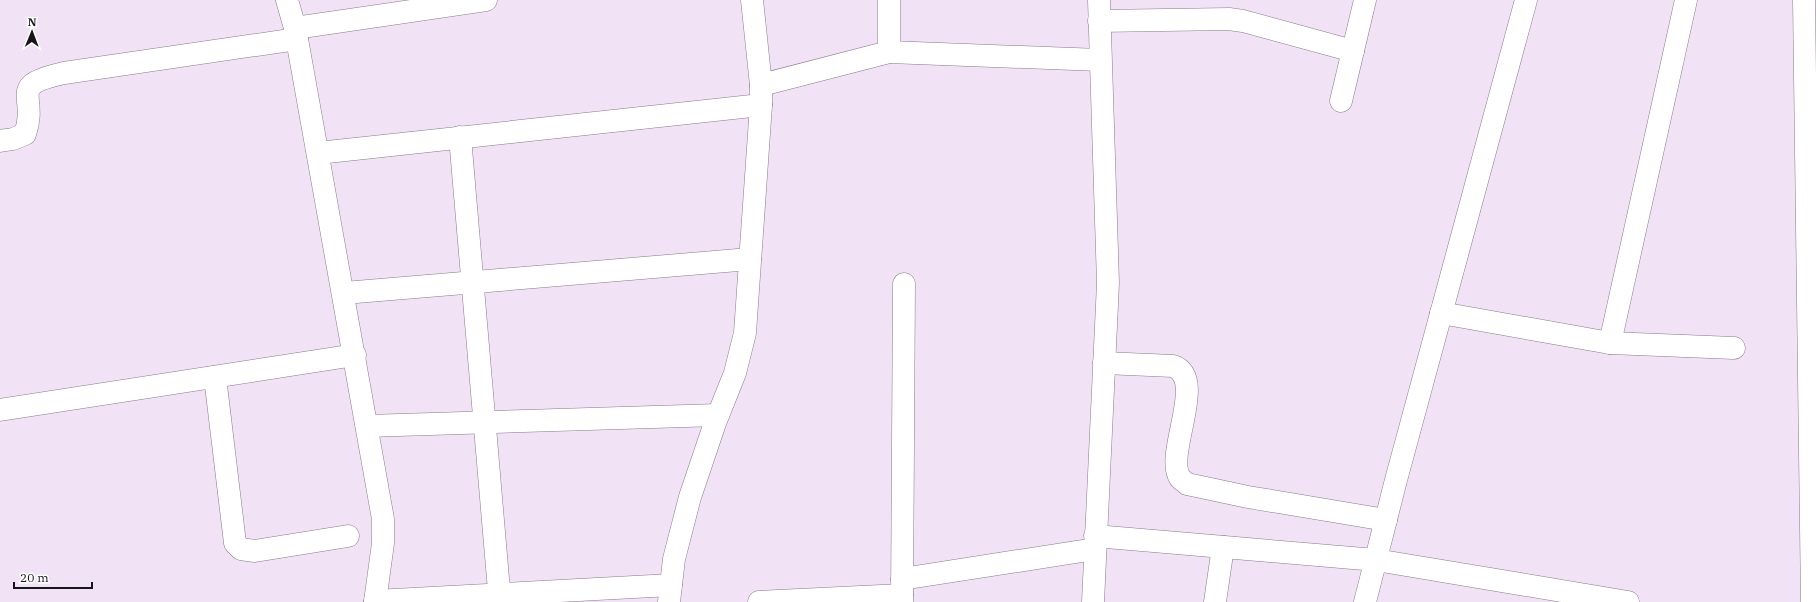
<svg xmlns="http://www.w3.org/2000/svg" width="1816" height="602" font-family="'IBM Plex Serif',serif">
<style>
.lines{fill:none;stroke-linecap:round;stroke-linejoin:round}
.minor-casing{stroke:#887a8c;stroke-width:23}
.minor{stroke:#fff;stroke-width:22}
</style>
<rect width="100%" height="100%" fill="#f2e2f6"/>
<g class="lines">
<g class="minor-casing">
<g id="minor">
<polyline points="287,0 295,28 383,519 383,543 375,602"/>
<polyline points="1804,0 1812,602"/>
<polyline points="1099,21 1229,19 1243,21 1353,51"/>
<polyline points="295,28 486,0"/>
<polyline points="889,52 889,0"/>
<polyline points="761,85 889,52 1100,60"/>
<polyline points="1341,101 1365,0"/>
<polyline points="460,137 500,602"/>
<path d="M 0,141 L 13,139 L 25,134 C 39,95 5,86 64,73 L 297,39"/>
<polyline points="318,153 761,105"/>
<polyline points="344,293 750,259"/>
<polyline points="1441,313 1610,343 1734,348"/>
<polyline points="1610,343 1686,0"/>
<path d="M 1104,363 L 1173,366 C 1208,378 1164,454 1180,478 C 1182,480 1185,482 1187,484 L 1248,497 L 1386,520"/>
<polyline points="215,377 235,543 241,549 255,551 348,536"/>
<polyline points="0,410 355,355"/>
<polyline points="367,426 718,415"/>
<polyline points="1095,536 1376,560 1628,602"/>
<polyline points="902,579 1095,549"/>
<polyline points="375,601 671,585"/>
<polyline points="669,602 674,559 690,497 715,423 735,373 745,333 761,105 761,85 752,0"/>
<polyline points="759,602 902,595"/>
<polyline points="902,602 904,284"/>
<polyline points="1093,602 1108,283 1099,0"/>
<polyline points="1215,602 1223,547"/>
<polyline points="1365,602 1396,480 1526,0"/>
</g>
</g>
<use href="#minor" class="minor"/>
</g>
<g transform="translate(32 32) rotate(1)" stroke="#ffffff" stroke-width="3" paint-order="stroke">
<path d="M0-3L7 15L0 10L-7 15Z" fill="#19141b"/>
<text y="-6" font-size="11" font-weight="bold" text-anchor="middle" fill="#19141b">N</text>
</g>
<path d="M14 582v6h78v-6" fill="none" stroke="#19141b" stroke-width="2"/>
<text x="20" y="582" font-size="12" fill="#19141b" stroke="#ffffff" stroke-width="3" paint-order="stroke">20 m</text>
</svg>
